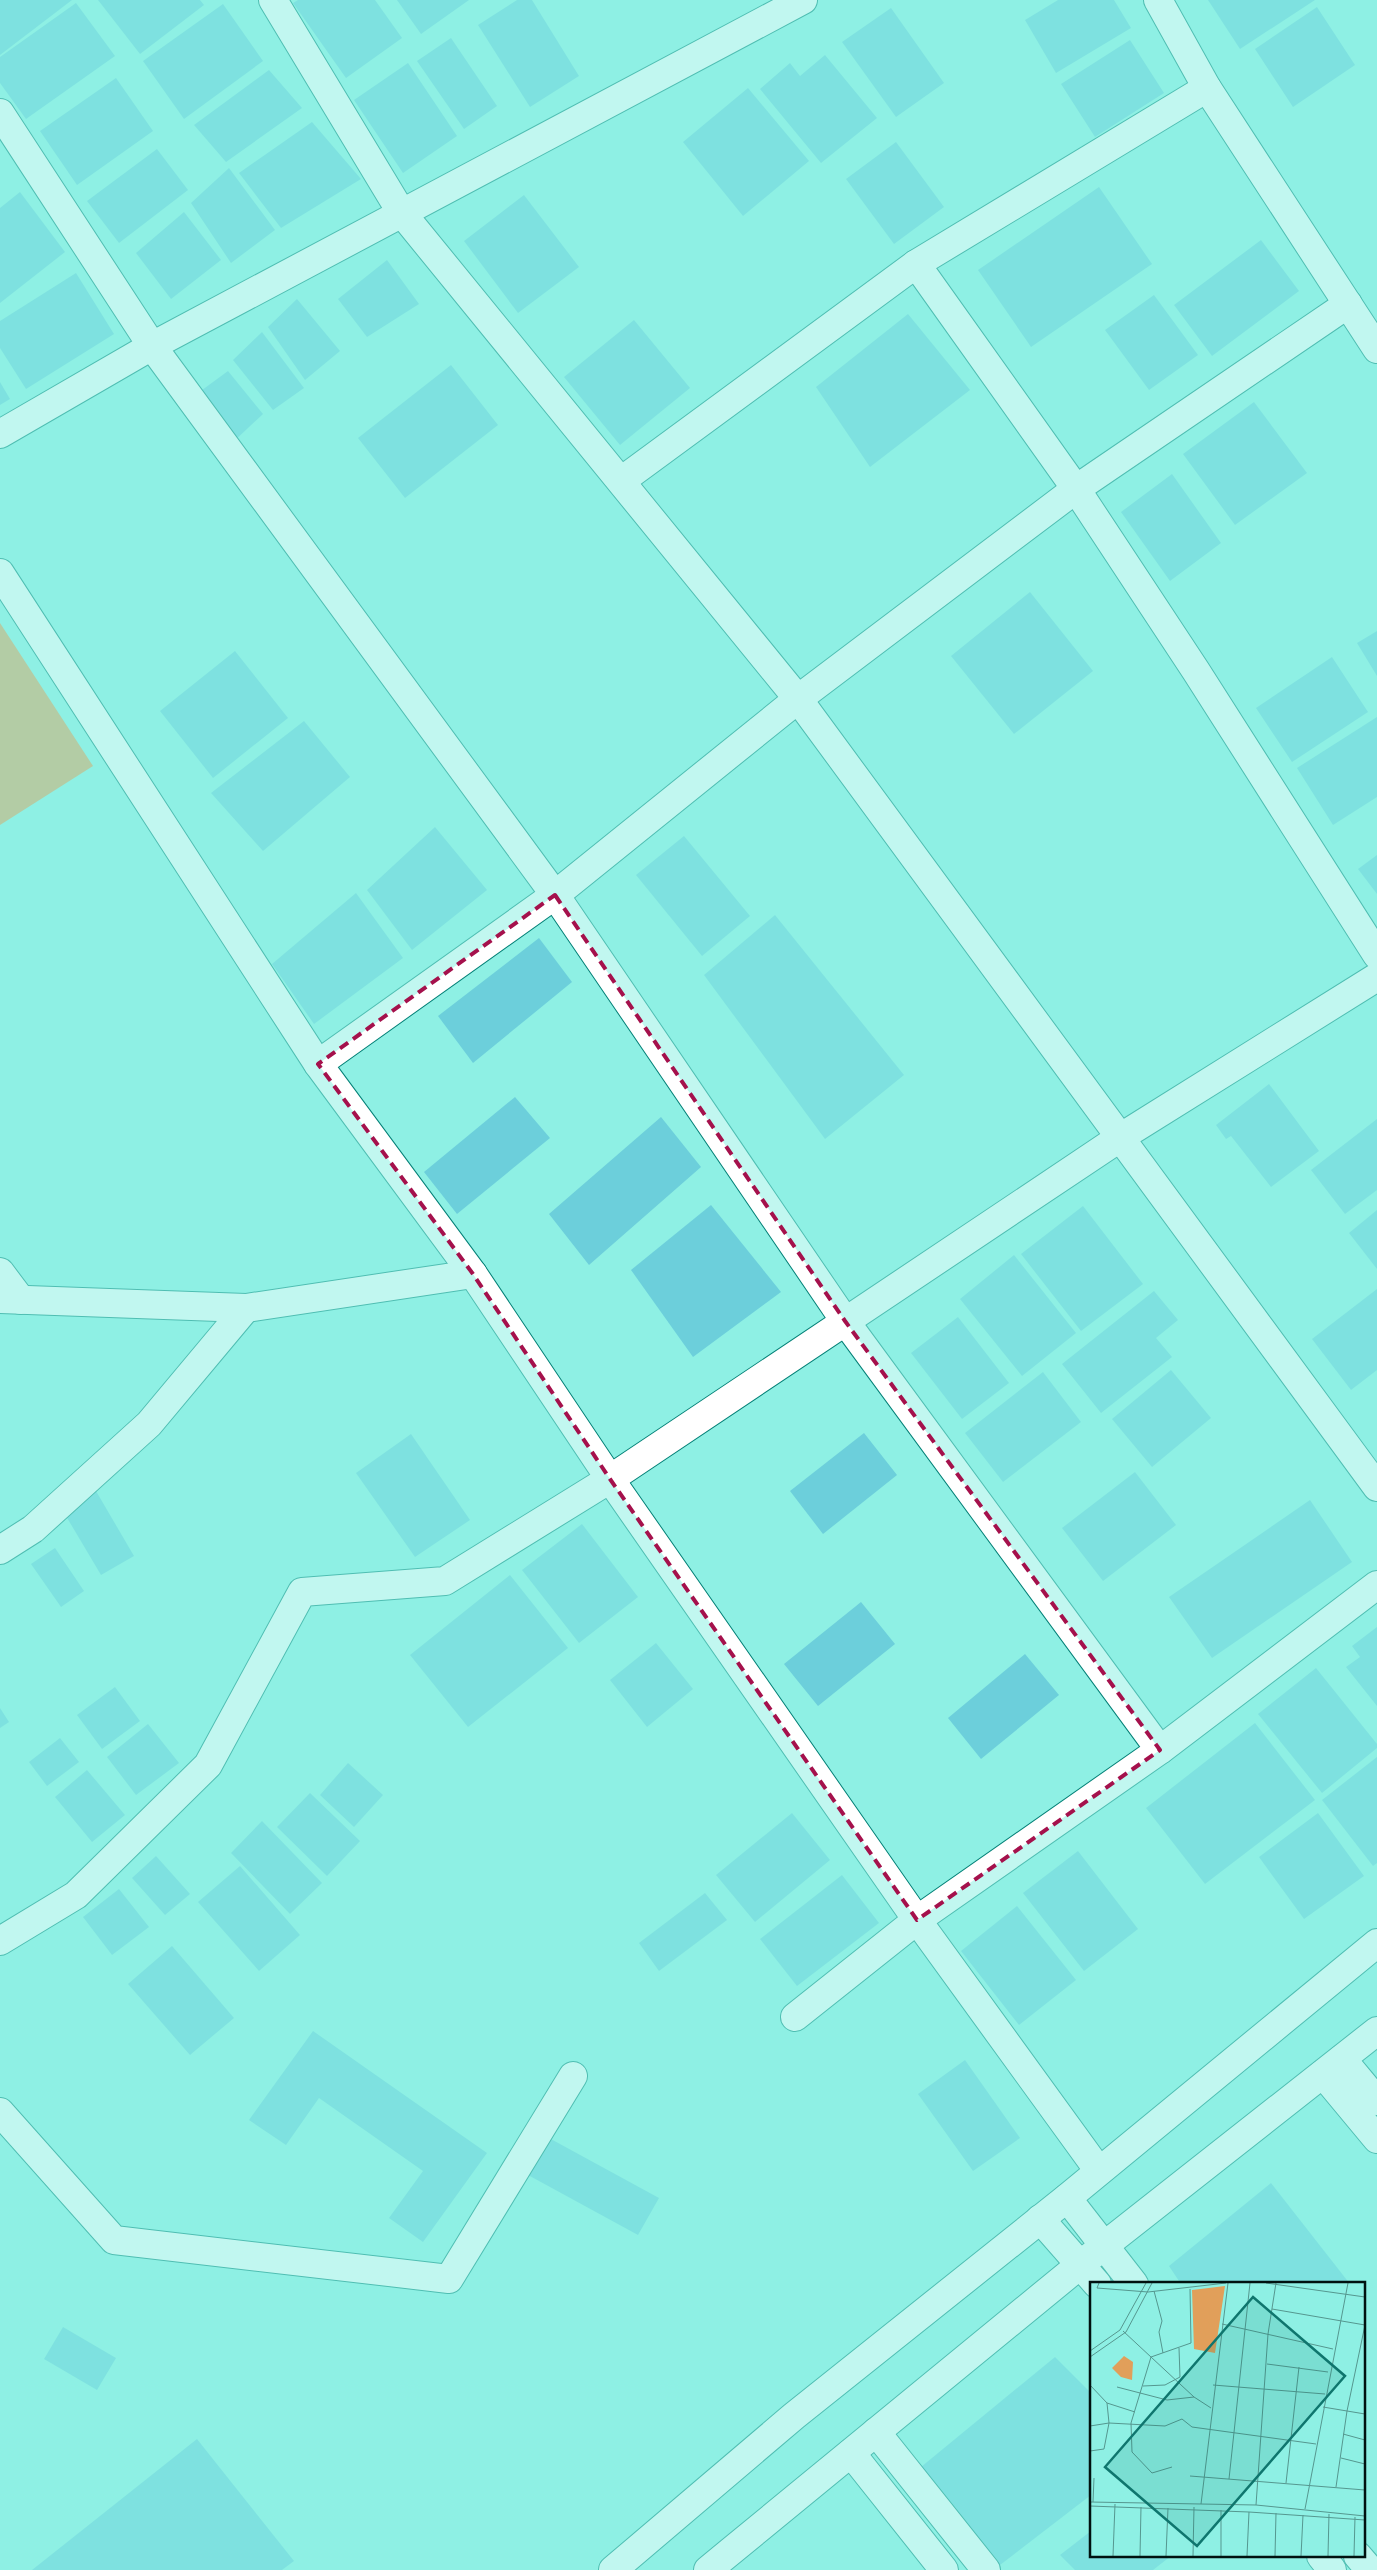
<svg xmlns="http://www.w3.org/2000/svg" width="1377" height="2570" font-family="Overpass,sans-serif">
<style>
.green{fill:#e19f5a}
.building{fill:#6ccfdb}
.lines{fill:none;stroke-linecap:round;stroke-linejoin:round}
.minor-casing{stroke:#048177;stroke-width:30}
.minor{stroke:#fff;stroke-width:28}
.marked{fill:none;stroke:#a5114c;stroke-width:4;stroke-dasharray:10 6;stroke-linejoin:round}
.inset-road{fill:none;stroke:#55978f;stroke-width:1}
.view{fill:#0f766e;fill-opacity:0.15;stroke:#0f766e;stroke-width:2.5}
.inset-edge{fill:none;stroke:#001210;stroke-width:2.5}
</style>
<rect width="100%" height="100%" fill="#8ef0e4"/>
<polygon class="green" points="0,623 93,766 0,825"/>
<g class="building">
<polygon points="0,0 72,0 0,55"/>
<polygon points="98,0 200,0 204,5 140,54"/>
<polygon points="298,0 375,0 402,38 346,78 293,3"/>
<polygon points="397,0 469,0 421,34"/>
<polygon points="517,0 532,0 579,76 530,107 478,25"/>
<polygon points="1058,0 1114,0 1131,28 1056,73 1025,20"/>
<polygon points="1208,0 1315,0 1240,49"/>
<polygon points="76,3 115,56 26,119 0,83 0,57"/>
<polygon points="223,4 263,61 184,119 143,61"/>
<polygon points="1317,7 1355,65 1293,107 1255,49"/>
<polygon points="891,8 944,83 896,117 842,42"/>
<polygon points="451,38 497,106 464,129 417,61"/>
<polygon points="1130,40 1164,93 1095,137 1061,84"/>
<polygon points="825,55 877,118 821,163 760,89 790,63 800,76"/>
<polygon points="408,63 457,136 403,173 354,100"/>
<polygon points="269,70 302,108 226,162 194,125"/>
<polygon points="116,78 153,131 77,185 40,131"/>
<polygon points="748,88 809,161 743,216 683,142"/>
<polygon points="312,122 361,179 281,228 239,173"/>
<polygon points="896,142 944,207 894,244 846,179"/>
<polygon points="157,149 188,190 119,243 87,201"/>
<polygon points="229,168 275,230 231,263 191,203"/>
<polygon points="1099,187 1152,264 1031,347 978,270"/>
<polygon points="20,192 65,252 0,303 0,208"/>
<polygon points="524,195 579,267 518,313 464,241"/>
<polygon points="184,212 221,260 171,299 136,253"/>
<polygon points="1261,240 1299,291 1212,356 1174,305"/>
<polygon points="387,260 419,304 367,337 338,299"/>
<polygon points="76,273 114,334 26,389 0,348 0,321"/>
<polygon points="1154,295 1198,355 1149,390 1105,330"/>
<polygon points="297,299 340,351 305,380 268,327"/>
<polygon points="908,314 970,390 870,467 816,387"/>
<polygon points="634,320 690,388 620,445 564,377"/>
<polygon points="262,332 304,388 273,410 233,360"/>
<polygon points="451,365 498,425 405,498 358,438"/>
<polygon points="228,371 263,414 231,444 198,393"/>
<polygon points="0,382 10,399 0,405"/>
<polygon points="1254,402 1307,473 1235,525 1183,454"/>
<polygon points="1172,474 1221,543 1170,581 1121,512"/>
<polygon points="1030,592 1093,671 1014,734 951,656"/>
<polygon points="1377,631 1377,676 1357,643"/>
<polygon points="235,651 288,718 213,778 160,711"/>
<polygon points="1332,657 1368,712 1292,762 1256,708"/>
<polygon points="1377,717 1377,797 1333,825 1297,768"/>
<polygon points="304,721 350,777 263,851 211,793"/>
<polygon points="435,827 487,890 412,950 367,890"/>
<polygon points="684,836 750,916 702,956 636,875"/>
<polygon points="1377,855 1377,894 1358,869"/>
<polygon points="356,893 403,958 314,1024 272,964"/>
<polygon points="775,915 904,1075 825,1139 704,975"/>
<polygon points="539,938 572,982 473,1063 438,1016"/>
<polygon points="1269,1084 1319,1151 1271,1187 1231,1136 1226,1139 1216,1125"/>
<polygon points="515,1097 550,1138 457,1214 424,1172"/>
<polygon points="661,1117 701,1167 589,1265 549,1214"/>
<polygon points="1377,1119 1377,1190 1345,1214 1311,1170"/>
<polygon points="711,1205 781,1292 693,1357 631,1270"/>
<polygon points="1083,1206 1143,1284 1081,1331 1021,1254"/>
<polygon points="1377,1210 1377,1269 1349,1233"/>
<polygon points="1014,1255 1076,1333 1022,1376 960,1299"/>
<polygon points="1377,1289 1377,1370 1351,1390 1312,1339"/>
<polygon points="1154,1291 1178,1320 1156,1338 1172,1357 1101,1413 1062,1364"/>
<polygon points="958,1317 1009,1383 962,1419 911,1353"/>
<polygon points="1171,1370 1211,1418 1152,1467 1112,1419"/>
<polygon points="1043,1372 1081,1422 1003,1482 965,1433"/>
<polygon points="864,1433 897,1475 823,1534 790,1491"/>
<polygon points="411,1434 470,1520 415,1557 356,1473"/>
<polygon points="1135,1472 1176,1525 1103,1581 1062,1528"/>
<polygon points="96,1491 134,1556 101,1575 63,1511"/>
<polygon points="1310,1500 1352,1562 1212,1658 1169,1597"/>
<polygon points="582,1524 638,1597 579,1643 522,1570"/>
<polygon points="55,1548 84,1591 61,1607 31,1564"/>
<polygon points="510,1575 568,1648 468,1727 410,1655"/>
<polygon points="861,1602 895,1644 818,1706 784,1664"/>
<polygon points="1377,1627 1377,1706 1346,1667 1360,1657 1352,1646"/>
<polygon points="656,1643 693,1689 647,1727 610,1680"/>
<polygon points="1025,1654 1059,1695 981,1759 948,1718"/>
<polygon points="1316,1668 1377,1744 1377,1748 1322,1793 1258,1714"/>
<polygon points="115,1687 140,1721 102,1749 77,1715"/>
<polygon points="0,1708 9,1722 0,1728"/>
<polygon points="1255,1723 1315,1800 1205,1884 1146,1808"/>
<polygon points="148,1724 179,1763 136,1795 107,1757"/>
<polygon points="60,1738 79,1762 47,1786 29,1762"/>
<polygon points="1377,1757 1377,1863 1373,1866 1322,1800"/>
<polygon points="348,1763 383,1795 354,1827 320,1795"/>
<polygon points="87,1770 125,1815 92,1842 55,1797"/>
<polygon points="310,1793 360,1841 327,1876 277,1827"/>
<polygon points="792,1813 830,1860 755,1922 716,1875"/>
<polygon points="1318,1813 1364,1876 1304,1919 1259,1857"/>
<polygon points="262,1821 322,1883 290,1914 231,1853"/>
<polygon points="1078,1851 1138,1929 1084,1971 1023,1893"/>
<polygon points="156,1856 190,1894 165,1915 132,1878"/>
<polygon points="240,1866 300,1935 259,1971 198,1902"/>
<polygon points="842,1875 879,1923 797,1986 760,1939"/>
<polygon points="119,1889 149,1927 112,1955 83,1917"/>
<polygon points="705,1893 727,1920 659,1971 639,1943"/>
<polygon points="1017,1906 1076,1980 1019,2025 961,1951"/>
<polygon points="172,1946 234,2018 190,2055 128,1984"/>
<polygon points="313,2031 487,2153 423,2242 389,2218 423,2171 319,2098 286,2145 249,2120"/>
<polygon points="965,2060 1020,2138 973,2171 918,2094"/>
<polygon points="549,2138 659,2198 638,2235 528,2175"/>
<polygon points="1271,2183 1350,2284 1181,2284 1169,2266"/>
<polygon points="63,2327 116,2358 97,2390 44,2359"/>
<polygon points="1055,2357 1091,2393 1091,2495 1000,2565 921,2467"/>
<polygon points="197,2439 294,2561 282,2570 32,2570"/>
<polygon points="1091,2531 1091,2556 1171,2556 1153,2570 1075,2570 1060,2555"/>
</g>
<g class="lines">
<g class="minor-casing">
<g id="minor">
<polyline points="273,0 401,212 798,699 1377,1487"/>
<polyline points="1158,0 1207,88 1377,349"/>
<polyline points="0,113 152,346 555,895 845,1321 1160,1750"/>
<polyline points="916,264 1076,489 1196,671 1377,955"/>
<polyline points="0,434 152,346 803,0"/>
<polyline points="621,481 916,264 1207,88"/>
<polyline points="0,573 318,1064 473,1274 610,1479 917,1920 1099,2171"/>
<polyline points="318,1064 555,895 798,699 1076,489 1348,304"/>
<polyline points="0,1272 21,1300"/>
<polyline points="0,1299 246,1308 473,1274"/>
<polyline points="0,1550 33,1529 149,1424 246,1308"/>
<polyline points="0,1941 76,1895 208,1765 302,1592 445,1581 610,1479 1121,1137 1377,977"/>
<polyline points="795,2017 917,1920 1160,1750 1377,1585"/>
<polyline points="1342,2059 1377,2101"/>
<polyline points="1323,2074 1377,2139"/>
<polyline points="0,2112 114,2240 449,2279 573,2076"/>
<polyline points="1067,2198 1134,2284"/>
<polyline points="1040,2219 1097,2284"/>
<polyline points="876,2432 986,2570"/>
<polyline points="851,2453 944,2570"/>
<polyline points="1321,2556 1332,2570"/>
<polyline points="1358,2556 1370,2570"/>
<polyline points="613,2570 794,2416 1067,2198 1377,1943"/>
<polyline points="708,2570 1081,2264 1377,2031"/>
</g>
</g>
<use href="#minor" class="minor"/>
</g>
<path d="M0 0H1377V2570H0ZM 555,895 L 845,1321 L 1160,1750 L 917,1920 L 610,1479 L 473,1274 L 318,1064 Z" fill="#8ef0e4" fill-opacity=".55" fill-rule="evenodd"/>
<path class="marked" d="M 555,895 L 845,1321 L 1160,1750 L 917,1920 L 610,1479 L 473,1274 L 318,1064 Z"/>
<g transform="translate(1090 2282)">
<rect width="275" height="275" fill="#8ef0e4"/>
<path d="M 135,4 L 125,71 L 104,67 L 102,8 ZM 34,74 L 43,80 L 42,98 L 31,95 L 22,86 Z" fill="#e19f5a"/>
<path class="inset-road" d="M 9,1 L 7,6 L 58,10 L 136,1M 176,1 L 275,15M 64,9 L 72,39 L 69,50 L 73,71M 182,27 L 275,43 L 257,129 L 246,205M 132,42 L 243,67M 33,49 L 104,115 L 121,126M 0,69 L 30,48 L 56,1M 0,75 L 36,50 L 62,1M 177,82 L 238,90M 0,103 L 17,121 L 19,141 L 14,167 L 0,169M 123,103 L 235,112M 53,104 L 75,103 L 90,95 L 89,66M 27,105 L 77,118 L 104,115M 17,121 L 45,130M 233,125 L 275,132M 0,144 L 19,141 L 75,144 L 92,137 L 102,145 L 226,162M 253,152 L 275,158M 251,176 L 275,182M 82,185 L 62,191 L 42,170 L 41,141 L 61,75 L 101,61 L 100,7M 100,194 L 275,208M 139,197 L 160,1M 196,201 L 209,85M 0,220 L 166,223 L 275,234M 3,220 L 4,196M 111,222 L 138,1M 166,223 L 178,52 L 186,1M 0,224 L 159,230 L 275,238M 215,227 L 258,1M 23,274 L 25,222M 50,274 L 51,225M 76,274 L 78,226M 103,274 L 104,225M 131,274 L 131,228M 157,274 L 159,230M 185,274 L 186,231M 211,274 L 213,233M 238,274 L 239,232M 264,274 L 265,235"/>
<path class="view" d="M 163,15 L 255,94 L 107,264 L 15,185 Z"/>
<rect width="275" height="275" class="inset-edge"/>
</g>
</svg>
